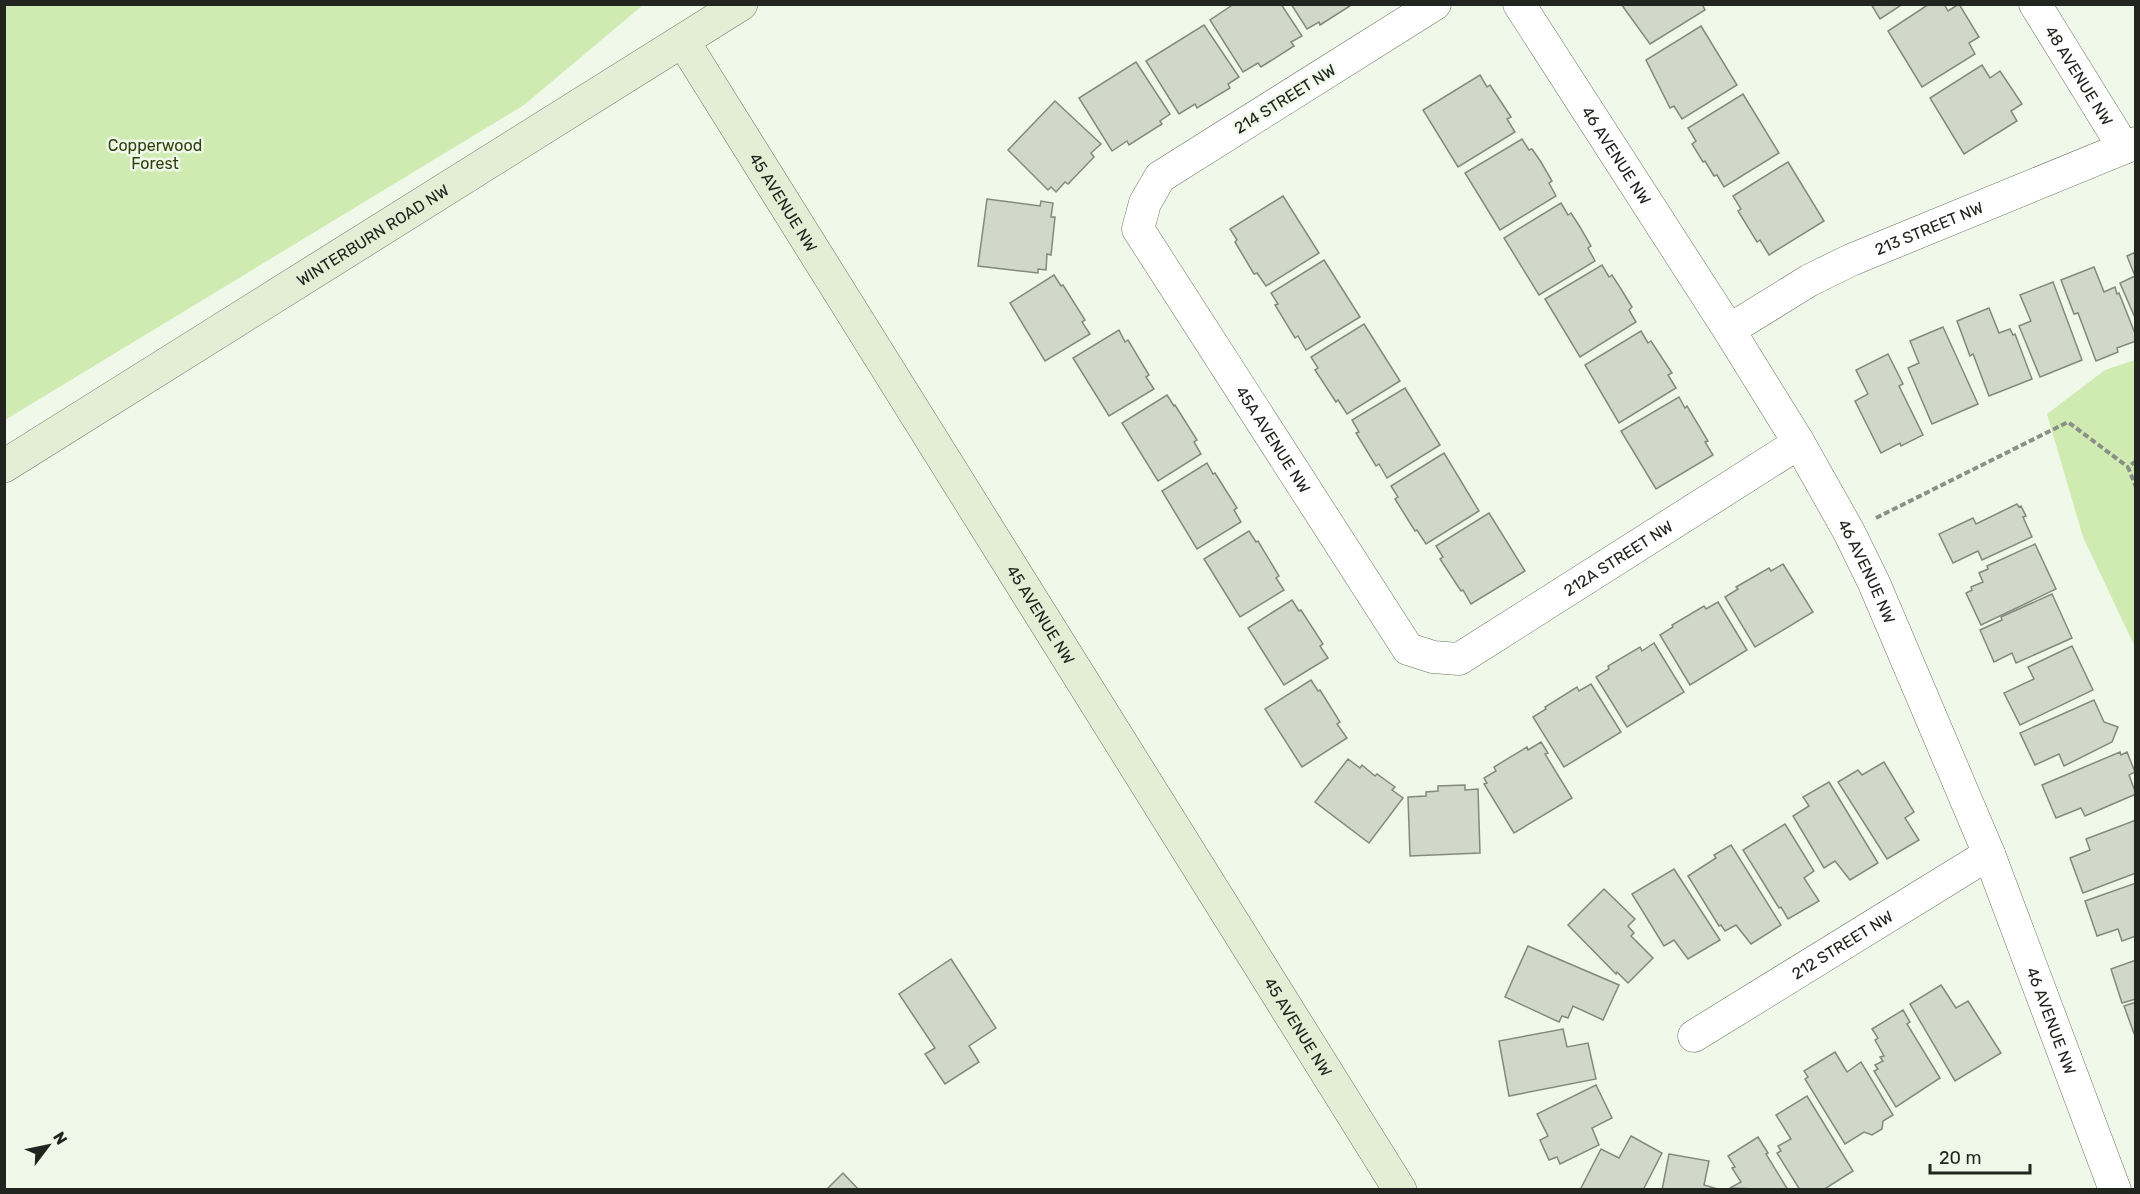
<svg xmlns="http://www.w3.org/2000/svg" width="2140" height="1194" font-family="Rubik,sans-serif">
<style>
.green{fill:#d0ebb2}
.building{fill:#d1d8c9;stroke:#838a7d;stroke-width:1.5}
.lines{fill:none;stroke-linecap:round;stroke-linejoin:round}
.street-casing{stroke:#6e7467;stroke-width:33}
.secondary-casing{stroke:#6e7467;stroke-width:34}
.path{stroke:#8b9086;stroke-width:4;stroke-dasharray:6 3;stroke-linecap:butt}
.street{stroke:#fff;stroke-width:32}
.secondary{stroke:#e3eed5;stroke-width:33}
.labels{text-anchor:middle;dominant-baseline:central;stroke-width:5;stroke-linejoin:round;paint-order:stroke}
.street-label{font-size:16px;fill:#22241f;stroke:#f0f8e9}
.park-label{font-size:16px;fill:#2c410c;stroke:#f0f8e9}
</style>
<rect width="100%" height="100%" fill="#f0f8e9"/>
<g class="green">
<polygon points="4,5 5,4 643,5 524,105 5,420"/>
<polygon points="2135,360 2136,360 2135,647 2083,537 2047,414 2105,370"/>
</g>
<g class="building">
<polygon points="1234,4 1281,4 1302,36 1291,42 1294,46 1261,67 1258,63 1243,72 1210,20"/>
<polygon points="1291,4 1353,4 1320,25 1319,22 1307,29"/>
<polygon points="1621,4 1702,4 1705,10 1650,44"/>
<polygon points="1871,4 1903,4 1880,19"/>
<polygon points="1929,4 1944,4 1948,11 1959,4 1979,37 1969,43 1975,54 1922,87 1888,31"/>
<polygon points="1204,25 1239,77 1228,84 1230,88 1197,108 1195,104 1179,114 1146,61"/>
<polygon points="1701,26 1737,85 1682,119 1674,106 1670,108 1646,60"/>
<polygon points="1136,62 1170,114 1160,121 1162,124 1129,145 1127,141 1112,151 1079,98"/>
<polygon points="1982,65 1990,78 2000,71 2022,104 2011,111 2017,121 1964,154 1930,98"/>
<polygon points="1480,75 1487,87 1490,85 1511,117 1507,119 1515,132 1458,167 1423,110"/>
<polygon points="1743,94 1779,153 1724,187 1717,175 1714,176 1705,161 1703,162 1692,144 1696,141 1688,128"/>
<polygon points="1055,101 1101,144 1091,153 1094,157 1068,184 1065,182 1056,192 1051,187 1048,190 1008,150"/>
<polygon points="1522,139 1529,150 1532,149 1541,162 1552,181 1549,183 1556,196 1500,230 1465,173"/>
<polygon points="1788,162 1824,221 1769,255 1760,240 1757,242 1738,211 1741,209 1733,196"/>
<polygon points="1283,196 1319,253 1266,286 1257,273 1254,274 1235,242 1237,240 1230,229"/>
<polygon points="987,199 1040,206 1041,201 1053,203 1051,217 1055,217 1051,255 1047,254 1046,270 1038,269 1038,273 978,266"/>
<polygon points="1561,203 1568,215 1571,213 1580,227 1591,246 1588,248 1595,261 1539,295 1504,238"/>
<polygon points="2136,252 2136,320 2120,283 2135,276 2127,256"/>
<polygon points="1324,260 1360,317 1306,350 1298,336 1295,338 1275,305 1278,304 1271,293"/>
<polygon points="1602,265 1609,277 1612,275 1621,289 1632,307 1629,310 1636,322 1580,357 1545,299"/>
<polygon points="2094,267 2104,292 2115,287 2117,294 2119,293 2136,336 2136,341 2117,348 2118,352 2096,361 2078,313 2074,314 2061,280"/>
<polygon points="1054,275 1061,286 1063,285 1085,320 1082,322 1090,334 1045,361 1010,303"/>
<polygon points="2053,282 2082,360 2040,377 2019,326 2031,321 2020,295"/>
<polygon points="1989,308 1999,333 2010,329 2013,335 2015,334 2032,379 1989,396 1973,354 1970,356 1957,321"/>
<polygon points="1364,324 1400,381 1347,414 1338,400 1336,402 1315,370 1318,368 1311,357"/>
<polygon points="1943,327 1978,404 1932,424 1908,368 1919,363 1910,341"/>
<polygon points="1119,330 1125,342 1128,340 1149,375 1146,377 1154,389 1109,416 1073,358"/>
<polygon points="1641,331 1648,343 1651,341 1672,373 1668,375 1676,388 1619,423 1585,365"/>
<polygon points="1888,354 1903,384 1899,386 1923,435 1901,446 1900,443 1881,453 1855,401 1868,394 1856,370"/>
<polygon points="1405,388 1440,445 1387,478 1379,464 1376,466 1356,433 1359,432 1352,420"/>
<polygon points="1167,395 1174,406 1175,405 1197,440 1194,442 1201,454 1158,481 1122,423"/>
<polygon points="1679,397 1685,408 1687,406 1708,441 1705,442 1713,455 1656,489 1621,431"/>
<polygon points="1444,453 1479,511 1426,544 1417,530 1415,531 1395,499 1398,497 1391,486"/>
<polygon points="1207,463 1213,474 1215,473 1237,508 1234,510 1241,522 1197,549 1162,491"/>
<polygon points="2017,504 2019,507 2021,506 2026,516 2023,517 2032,537 1982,560 1978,551 1953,563 1939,534 1973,518 1976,524"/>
<polygon points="1489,513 1525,571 1471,604 1463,590 1461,591 1440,559 1443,557 1436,546"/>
<polygon points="1249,531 1256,542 1258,541 1279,576 1276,578 1284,590 1240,617 1204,559"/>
<polygon points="2035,544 2056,589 1981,625 1966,593 1972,590 1971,587 1983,582 1979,573 1988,569 1987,566"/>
<polygon points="1783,564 1813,612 1755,647 1725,597 1738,589 1736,587 1769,568 1771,571"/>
<polygon points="2052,594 2072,638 2016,663 2012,653 1994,662 1980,630 2002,620 2001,617"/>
<polygon points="1292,600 1299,611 1301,610 1323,644 1320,646 1328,658 1284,685 1248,628"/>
<polygon points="1718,602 1747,650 1690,685 1660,635 1673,627 1672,625 1704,606 1706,609"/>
<polygon points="1654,643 1684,692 1627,727 1596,677 1609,669 1608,666 1640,647 1642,651"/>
<polygon points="2072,646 2093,690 2020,725 2004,693 2034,679 2028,667"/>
<polygon points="1311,680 1318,691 1320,690 1340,722 1337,724 1347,738 1302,767 1265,709"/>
<polygon points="1591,684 1621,732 1564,767 1533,717 1546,709 1545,707 1577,687 1579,691"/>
<polygon points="2094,700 2104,722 2118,727 2112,742 2064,766 2059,754 2035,765 2020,733"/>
<polygon points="1541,742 1548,753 1545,754 1572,798 1514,833 1484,784 1487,783 1484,778 1496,771 1494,767 1527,747 1528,750"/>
<polygon points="2120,752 2121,755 2127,752 2135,772 2129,775 2136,794 2085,816 2081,808 2056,818 2042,785"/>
<polygon points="1348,759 1360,768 1362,765 1375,776 1377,774 1395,787 1392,790 1403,798 1369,843 1315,802"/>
<polygon points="1884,762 1914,812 1905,818 1919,840 1887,859 1838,782 1858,770 1862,775"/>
<polygon points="1829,782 1878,863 1850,880 1835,861 1824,868 1793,816 1809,806 1803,797"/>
<polygon points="1465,785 1465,790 1478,789 1480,853 1410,856 1408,797 1426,796 1426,792 1438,791 1438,786"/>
<polygon points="2136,820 2136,873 2083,893 2070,858 2090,850 2086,839"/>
<polygon points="1785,824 1814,871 1804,878 1819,901 1788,919 1781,907 1779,908 1743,850"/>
<polygon points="1731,845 1781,925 1751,944 1736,925 1725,931 1721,925 1719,926 1688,876 1716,858 1714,855"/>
<polygon points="1674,869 1720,940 1688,959 1674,940 1664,946 1632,894"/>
<polygon points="2136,883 2136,936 2122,941 2118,929 2097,936 2085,901"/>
<polygon points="1604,889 1635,919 1628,926 1634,933 1631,936 1653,958 1628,983 1617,972 1616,974 1568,925"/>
<polygon points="1528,946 1619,985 1603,1020 1573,1006 1568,1018 1562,1016 1559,1022 1505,997"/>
<polygon points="951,959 996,1028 969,1046 979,1062 945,1084 925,1054 935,1048 899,994"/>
<polygon points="2136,960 2136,999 2122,1003 2111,969"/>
<polygon points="1941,985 1956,1008 1968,1001 2001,1053 1955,1081 1910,1004"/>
<polygon points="2136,1002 2136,1039 2124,1006"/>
<polygon points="1903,1010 1910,1022 1907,1024 1940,1078 1896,1107 1874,1071 1878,1069 1875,1065 1883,1061 1880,1057 1884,1056 1875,1040 1878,1038 1872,1029"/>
<polygon points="1563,1029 1567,1047 1588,1043 1596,1079 1509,1096 1499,1041"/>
<polygon points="1835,1052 1847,1072 1861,1062 1893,1115 1883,1121 1882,1129 1872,1135 1864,1132 1845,1144 1805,1079 1808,1077 1804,1071"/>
<polygon points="1596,1085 1612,1118 1592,1128 1599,1145 1560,1164 1557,1157 1549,1160 1540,1140 1548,1136 1537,1114"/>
<polygon points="1807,1096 1853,1171 1823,1190 1800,1190 1777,1153 1781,1151 1778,1146 1791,1139 1776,1115"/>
<polygon points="1631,1136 1662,1153 1643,1190 1580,1190 1601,1149 1619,1158"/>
<polygon points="1758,1137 1768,1153 1766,1154 1788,1190 1730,1188 1741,1182 1732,1168 1735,1167 1728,1156"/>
<polygon points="1669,1154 1709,1161 1704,1185 1721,1190 1662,1190"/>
<polygon points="843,1173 859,1190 826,1190"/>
</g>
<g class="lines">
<g class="street-casing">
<g id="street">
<path id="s1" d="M 1435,4 L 1160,177 L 1145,203 L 1138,229 L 1408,649 L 1433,657 L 1459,659 L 1799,443"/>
<path id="s2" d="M 1519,4 L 1729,330 L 1799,443 L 1849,532 L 1874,583 L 1989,854 L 2115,1190"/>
<path id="s3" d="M 2035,4 L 2124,148"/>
<path id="s4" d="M 1729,330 L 1810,280 L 1851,260 L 2136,143"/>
<path id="s5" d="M 1694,1036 L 1989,854"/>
</g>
</g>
<g class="secondary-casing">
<g id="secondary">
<path id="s6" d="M 683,41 L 1400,1190"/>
<path id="s7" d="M 4,466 L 741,4"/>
</g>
</g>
<g class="path">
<polyline points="2136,461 2128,467 2136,487"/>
<polyline points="1876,518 2068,422 2128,467"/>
</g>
<use href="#street" class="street"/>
<use href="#secondary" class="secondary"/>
</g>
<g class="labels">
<g class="street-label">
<text stroke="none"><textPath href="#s3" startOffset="84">48 AVENUE NW</textPath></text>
<text transform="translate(1285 99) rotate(-32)">214 STREET NW</text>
<text stroke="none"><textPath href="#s2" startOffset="180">46 AVENUE NW</textPath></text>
<text stroke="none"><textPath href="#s6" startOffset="190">45 AVENUE NW</textPath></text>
<text stroke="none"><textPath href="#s4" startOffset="225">213 STREET NW</textPath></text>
<text stroke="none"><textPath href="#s7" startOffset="435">WINTERBURN ROAD NW</textPath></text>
<text stroke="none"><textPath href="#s1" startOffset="632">45A AVENUE NW</textPath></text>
<text stroke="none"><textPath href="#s1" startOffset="1122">212A STREET NW</textPath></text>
<text stroke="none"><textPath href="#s2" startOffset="666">46 AVENUE NW</textPath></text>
<text stroke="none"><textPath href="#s6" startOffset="676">45 AVENUE NW</textPath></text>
<text stroke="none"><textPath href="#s5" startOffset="174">212 STREET NW</textPath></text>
<text stroke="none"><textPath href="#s2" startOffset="1152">46 AVENUE NW</textPath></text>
<text stroke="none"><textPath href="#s6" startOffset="1162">45 AVENUE NW</textPath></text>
</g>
<g class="park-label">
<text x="155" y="145">Copperwood<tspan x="155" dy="18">Forest</tspan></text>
</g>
</g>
<rect width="2140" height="1194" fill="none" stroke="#22241f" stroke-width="12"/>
<g transform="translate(48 1146) rotate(58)" stroke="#f0f8e9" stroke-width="4.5" paint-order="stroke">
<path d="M0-4.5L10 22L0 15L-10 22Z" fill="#22241f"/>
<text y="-9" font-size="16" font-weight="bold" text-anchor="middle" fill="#22241f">N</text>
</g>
<path d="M1930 1164v9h100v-9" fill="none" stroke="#22241f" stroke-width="3"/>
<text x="1939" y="1164" font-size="18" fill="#22241f" stroke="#f0f8e9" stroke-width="4.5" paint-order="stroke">20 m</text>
</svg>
